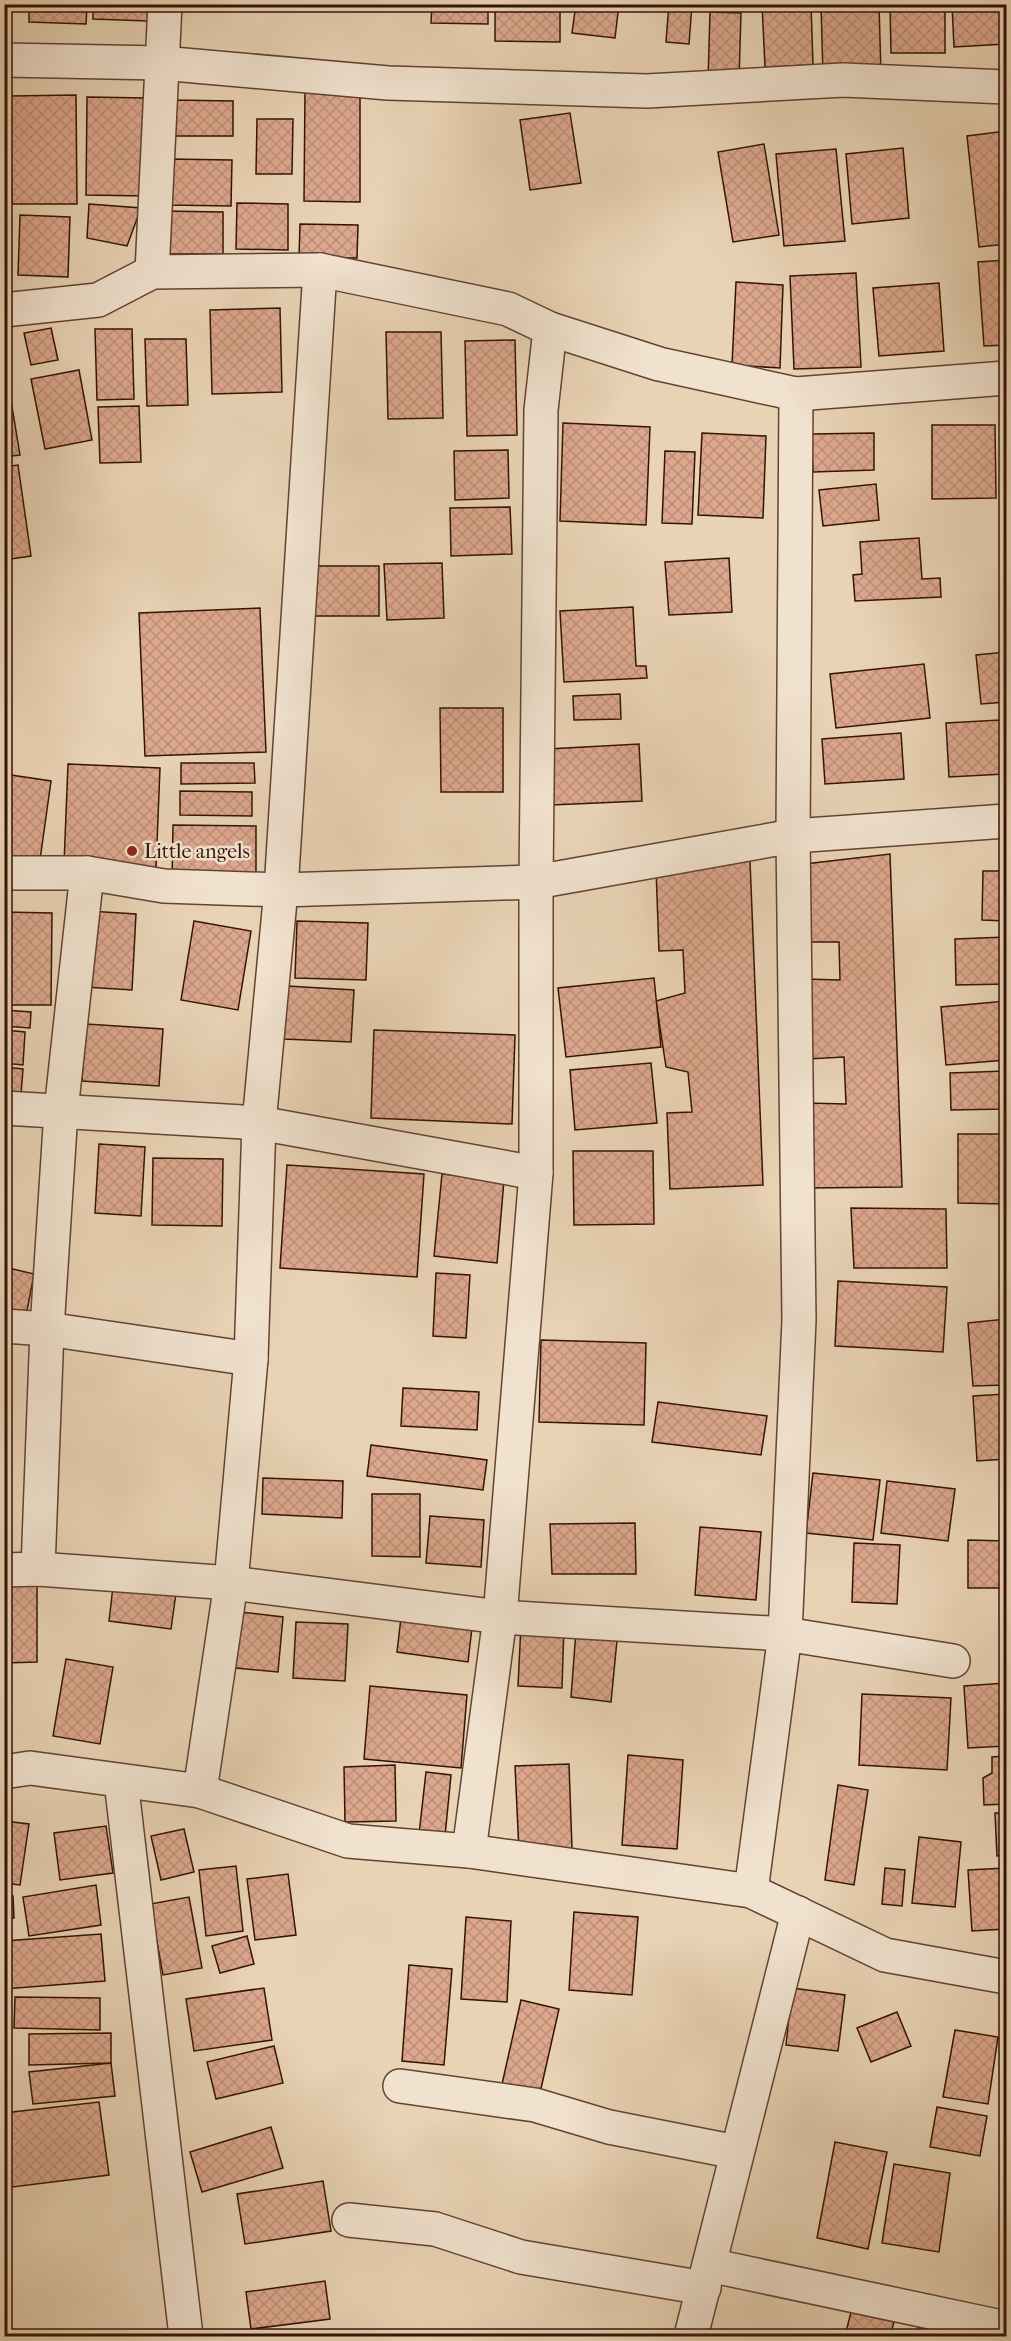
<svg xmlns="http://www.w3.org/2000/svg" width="1011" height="2341" font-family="'IM FELL French Canon',serif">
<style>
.building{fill:url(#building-cross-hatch);stroke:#341307;stroke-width:1.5}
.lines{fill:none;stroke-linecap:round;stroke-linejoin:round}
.minor-casing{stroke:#614332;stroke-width:36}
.minor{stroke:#f1e2cf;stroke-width:33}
.poi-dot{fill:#8f2418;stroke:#f1e2cf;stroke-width:2}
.labels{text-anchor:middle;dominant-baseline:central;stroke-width:5;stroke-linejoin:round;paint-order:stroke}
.poi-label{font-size:20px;fill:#341307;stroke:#f1e2cf;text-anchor:start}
</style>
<defs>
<pattern id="building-cross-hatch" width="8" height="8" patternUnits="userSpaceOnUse" patternTransform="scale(1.5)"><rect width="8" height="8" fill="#dca78d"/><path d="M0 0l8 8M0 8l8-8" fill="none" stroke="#bd8f78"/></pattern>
</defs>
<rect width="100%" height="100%" fill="#e9d3b5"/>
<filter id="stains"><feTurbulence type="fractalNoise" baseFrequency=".00333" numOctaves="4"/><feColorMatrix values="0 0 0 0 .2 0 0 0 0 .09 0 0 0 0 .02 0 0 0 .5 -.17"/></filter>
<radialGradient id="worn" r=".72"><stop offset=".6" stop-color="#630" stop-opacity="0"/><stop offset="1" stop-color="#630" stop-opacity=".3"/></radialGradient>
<g class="building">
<rect x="4" y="4" width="20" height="3"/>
<polygon points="29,4 87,4 86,24 29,22"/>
<polygon points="93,4 148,4 148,21 93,19"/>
<polygon points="432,4 488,4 488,24 431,23"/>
<polygon points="495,4 560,4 560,42 495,41"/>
<polygon points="576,4 619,4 615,38 572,33"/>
<polygon points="669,4 692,4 689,44 666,42"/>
<polygon points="707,4 741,4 741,9 708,11"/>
<polygon points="762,4 811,4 813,65 765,67"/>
<polygon points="821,4 879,4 881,75 823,76"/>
<polygon points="890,4 945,4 945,53 891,53"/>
<polygon points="952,4 1006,4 1006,44 954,47"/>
<polygon points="710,12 741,13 739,80 708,80"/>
<polygon points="305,91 360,92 360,202 304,201"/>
<polygon points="76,95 77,204 12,204 10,96"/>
<polygon points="87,97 148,98 146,196 86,195"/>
<polygon points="172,100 233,101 233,136 172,136"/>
<polygon points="570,113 581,183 530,190 520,120"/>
<polygon points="4,115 7,115 4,141"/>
<polygon points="257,119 293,119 292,174 256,174"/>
<polygon points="1006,131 1006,244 979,247 967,136"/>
<polygon points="764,144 779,235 733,242 718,152"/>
<polygon points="903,148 909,218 852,224 846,154"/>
<polygon points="836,149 845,241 784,246 776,154"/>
<polygon points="168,159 232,160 231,206 169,205"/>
<polygon points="237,203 288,204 288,250 236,249"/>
<polygon points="89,204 141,208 127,246 87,238"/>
<polygon points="4,209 7,209 4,282"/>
<polygon points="160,211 223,212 223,254 160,254"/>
<polygon points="20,215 70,217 68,277 18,275"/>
<polygon points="300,224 358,225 357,258 299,258"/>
<polygon points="1006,260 1006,345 984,346 978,262"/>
<polygon points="856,273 861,367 794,369 790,276"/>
<polygon points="736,282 783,285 780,368 732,365"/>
<polygon points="939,283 944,351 879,356 873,288"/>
<polygon points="280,308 282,392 212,394 210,310"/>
<polygon points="51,328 58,360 31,365 24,333"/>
<polygon points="95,329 132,329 134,399 97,400"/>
<polygon points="386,332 441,332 443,418 388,419"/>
<polygon points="145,339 186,339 188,405 147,406"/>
<polygon points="515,340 517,435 467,436 465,341"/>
<polygon points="4,358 20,455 4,457"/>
<polygon points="79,370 92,440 45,449 31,379"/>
<polygon points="139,406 141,462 100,463 98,407"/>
<polygon points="563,423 650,427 646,525 560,521"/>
<polygon points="932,425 995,425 996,498 932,499"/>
<polygon points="702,433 766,436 763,518 698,515"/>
<polygon points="874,433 874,470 813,472 811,434"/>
<polygon points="508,450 509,498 455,500 454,451"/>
<polygon points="665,451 695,452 692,524 662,523"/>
<polygon points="18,465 31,556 4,560 4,467"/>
<polygon points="876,484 879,520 823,526 819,490"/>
<polygon points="510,507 512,554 451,556 450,508"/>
<polygon points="919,538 922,579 940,578 941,597 855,601 853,575 862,574 860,542"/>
<polygon points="729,558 732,612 669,615 665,562"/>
<polygon points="442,563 444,618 387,620 384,564"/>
<rect x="314" y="566" width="65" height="50"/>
<polygon points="633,607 636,666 646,666 647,678 564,682 560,611"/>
<polygon points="260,608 266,752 145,756 139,613"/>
<polygon points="1006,652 1006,702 981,704 976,655"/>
<polygon points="924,664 930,718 836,728 830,674"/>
<polygon points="620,694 621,719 574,720 573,696"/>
<polygon points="440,708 503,708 503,792 441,792"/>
<polygon points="1000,720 1004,774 949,777 946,723"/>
<polygon points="901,733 904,779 825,784 822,739"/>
<polygon points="639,744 642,801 551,805 548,749"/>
<polygon points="181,763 254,763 255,783 181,784"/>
<polygon points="68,764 160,768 156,868 64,864"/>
<polygon points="4,774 51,781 39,867 4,862"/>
<polygon points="180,791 252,792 252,816 180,815"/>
<polygon points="173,825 256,826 256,885 172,883"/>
<polygon points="890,854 902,1187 808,1188 806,1103 846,1104 844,1057 808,1059 805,979 840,980 839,942 804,942 796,865"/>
<polygon points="750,861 763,1185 670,1189 667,1113 692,1112 688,1072 666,1067 656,1001 685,993 683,950 659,951 656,869"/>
<polygon points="983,871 1006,871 1006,921 982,920"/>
<polygon points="89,911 136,914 132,990 85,987"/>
<polygon points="4,912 52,913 51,1005 4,1005"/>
<polygon points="194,921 251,931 238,1010 181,1000"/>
<polygon points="297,921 368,923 366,980 295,978"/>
<polygon points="1006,937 1006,984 956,985 955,939"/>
<polygon points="654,978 661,1047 566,1057 558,988"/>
<polygon points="287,986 354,990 351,1042 284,1039"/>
<polygon points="1006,1001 1006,1060 946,1065 941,1007"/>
<polygon points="4,1010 31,1012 30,1028 4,1026"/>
<polygon points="86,1024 163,1029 159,1086 82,1081"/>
<polygon points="4,1030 25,1032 23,1065 4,1063"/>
<polygon points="374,1030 515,1035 512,1124 371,1118"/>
<polygon points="651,1063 657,1123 575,1130 570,1070"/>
<polygon points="4,1067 23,1069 20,1107 4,1105"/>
<polygon points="1006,1071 1006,1109 951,1110 950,1073"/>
<polygon points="958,1134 1006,1134 1006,1204 958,1203"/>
<polygon points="99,1144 145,1147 141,1216 95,1213"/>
<polygon points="573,1151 653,1151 654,1224 574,1225"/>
<polygon points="153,1158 223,1159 222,1226 152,1225"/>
<polygon points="287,1165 424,1174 417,1277 280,1268"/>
<polygon points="442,1174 504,1180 497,1263 434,1256"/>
<polygon points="851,1208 946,1209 947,1268 854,1268"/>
<polygon points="4,1267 34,1274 24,1327 4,1323"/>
<polygon points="436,1273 470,1275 466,1338 433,1336"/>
<polygon points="838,1281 947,1287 943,1352 835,1346"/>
<polygon points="1006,1319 1006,1385 973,1386 968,1323"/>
<polygon points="541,1340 646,1343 644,1425 539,1422"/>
<polygon points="403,1388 479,1392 477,1430 401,1426"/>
<polygon points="1006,1394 1006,1459 977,1461 973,1396"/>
<polygon points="658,1402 767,1416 761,1455 652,1442"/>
<polygon points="371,1445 487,1460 483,1490 367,1476"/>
<polygon points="4,1454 10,1454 11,1516 4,1516"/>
<polygon points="813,1473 880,1480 873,1540 806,1533"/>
<polygon points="263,1478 343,1481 342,1518 262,1514"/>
<polygon points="887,1481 955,1489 948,1541 881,1533"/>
<polygon points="372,1494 420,1494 420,1557 372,1556"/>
<polygon points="430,1516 484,1520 481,1567 426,1563"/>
<polygon points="635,1523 636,1574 552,1574 550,1524"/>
<polygon points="700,1527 761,1532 756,1600 695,1595"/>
<polygon points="968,1540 1006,1541 1006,1588 968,1588"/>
<polygon points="854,1543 900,1545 897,1604 852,1602"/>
<polygon points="114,1578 177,1586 171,1629 109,1621"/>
<polygon points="37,1580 37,1662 4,1663 4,1581"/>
<polygon points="402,1609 473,1619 468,1662 397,1652"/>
<polygon points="232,1611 283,1617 278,1672 226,1667"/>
<polygon points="296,1622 348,1624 345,1681 293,1678"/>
<polygon points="521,1624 564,1626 562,1688 518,1686"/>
<polygon points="618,1630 611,1702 571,1697 576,1631"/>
<polygon points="66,1659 113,1667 100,1744 53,1736"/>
<polygon points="1006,1683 1006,1746 968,1748 964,1686"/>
<polygon points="370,1686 467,1695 461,1768 364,1759"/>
<polygon points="862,1694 951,1698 947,1770 859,1765"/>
<polygon points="628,1755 683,1760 677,1849 622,1845"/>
<polygon points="1006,1756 1006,1804 984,1805 983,1778 992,1773 992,1757"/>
<polygon points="569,1764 572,1849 519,1851 515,1766"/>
<polygon points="395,1765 396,1821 345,1822 344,1767"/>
<polygon points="426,1772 451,1775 445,1836 419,1834"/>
<polygon points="838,1785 868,1790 854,1885 825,1880"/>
<polygon points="995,1813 1006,1813 1006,1855 997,1856"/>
<polygon points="4,1821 29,1824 20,1885 4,1883"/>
<polygon points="106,1826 113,1873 60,1880 54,1833"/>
<polygon points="184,1829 194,1872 161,1880 151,1836"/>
<polygon points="919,1837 961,1842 955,1907 912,1903"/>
<polygon points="236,1866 243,1931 206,1936 199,1870"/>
<polygon points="885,1868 905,1870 902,1906 882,1904"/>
<polygon points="1006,1868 1006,1929 972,1931 968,1870"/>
<polygon points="288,1874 296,1935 255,1940 247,1879"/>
<polygon points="96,1885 101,1925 29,1936 23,1897"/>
<polygon points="4,1896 13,1896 14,1918 4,1918"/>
<polygon points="189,1897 202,1968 163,1975 150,1904"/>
<polygon points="574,1912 638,1917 632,1995 569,1990"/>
<polygon points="466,1917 511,1921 507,2002 461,1999"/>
<polygon points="101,1934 105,1981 4,1989 4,1941"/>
<polygon points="247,1936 254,1964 220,1973 212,1946"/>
<polygon points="409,1965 452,1969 444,2065 402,2061"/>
<polygon points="264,1988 272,2040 194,2051 186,1999"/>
<polygon points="792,1988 845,1995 838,2051 786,2045"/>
<polygon points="15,1997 100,1998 100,2030 14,2028"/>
<polygon points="521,2000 559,2009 540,2093 502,2084"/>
<polygon points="897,2012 911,2046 871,2062 857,2028"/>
<polygon points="955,2030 998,2037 988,2104 943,2097"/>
<polygon points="111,2033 111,2063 29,2065 29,2034"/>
<polygon points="274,2046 283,2083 216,2099 207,2062"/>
<polygon points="111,2063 115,2096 33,2104 29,2072"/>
<polygon points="99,2102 109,2175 4,2188 4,2113"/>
<polygon points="937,2107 987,2116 980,2156 930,2147"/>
<polygon points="271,2127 283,2168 202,2192 190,2152"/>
<polygon points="835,2142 887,2152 868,2249 817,2238"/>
<polygon points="894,2164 950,2173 939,2252 882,2243"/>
<polygon points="323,2181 331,2231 245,2244 237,2194"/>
<polygon points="325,2281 330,2319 251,2329 246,2292"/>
<polygon points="851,2312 894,2322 890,2336 845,2336"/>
<polygon points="921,2314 964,2324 962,2336 916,2336"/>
</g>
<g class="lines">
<g class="minor-casing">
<g id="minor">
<polyline points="4,60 161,63 388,83 647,91 843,80 1006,87"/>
<polyline points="152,272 165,4"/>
<polyline points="4,310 98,300 152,272 320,270 508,309 550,329 659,364 796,394 1006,378"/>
<polyline points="4,873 87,873 164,886 281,890 536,882 793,836 1006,821"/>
<polyline points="4,1108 259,1123 536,1173"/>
<polyline points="4,1326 47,1329 251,1359"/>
<polyline points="38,1569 47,1329 61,1111 87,873"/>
<polyline points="4,1570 38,1569 231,1583 500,1617 785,1634 953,1661"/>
<polyline points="4,1772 30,1768 200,1791 348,1841 469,1851 751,1891 885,1955 1006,1977"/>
<polyline points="121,1781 186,2336"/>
<polyline points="200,1791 231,1583 251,1359 259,1123 281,890 320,270"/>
<polyline points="469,1851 500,1617 536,1173 536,882 541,410 550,329"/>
<polyline points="751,1891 785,1634 799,1320 793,836 796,394"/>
<polyline points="400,2086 535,2105 609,2127 736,2152"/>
<polyline points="349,2220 435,2229 521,2257 704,2288"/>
<polyline points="709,2265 1006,2328"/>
<polyline points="691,2336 798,1913"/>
</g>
</g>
<use href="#minor" class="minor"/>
</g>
<circle class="poi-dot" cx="132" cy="851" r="6"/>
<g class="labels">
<g class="poi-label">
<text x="144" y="851">Little angels</text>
</g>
</g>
<rect width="1011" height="2341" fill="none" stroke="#e9d3b5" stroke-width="24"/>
<rect x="6" y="6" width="999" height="2329" fill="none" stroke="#341307" stroke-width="3"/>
<rect x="12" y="12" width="987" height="2317" fill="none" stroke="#341307" stroke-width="1.5"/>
<rect width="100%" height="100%" filter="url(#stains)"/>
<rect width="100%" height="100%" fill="url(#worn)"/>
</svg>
